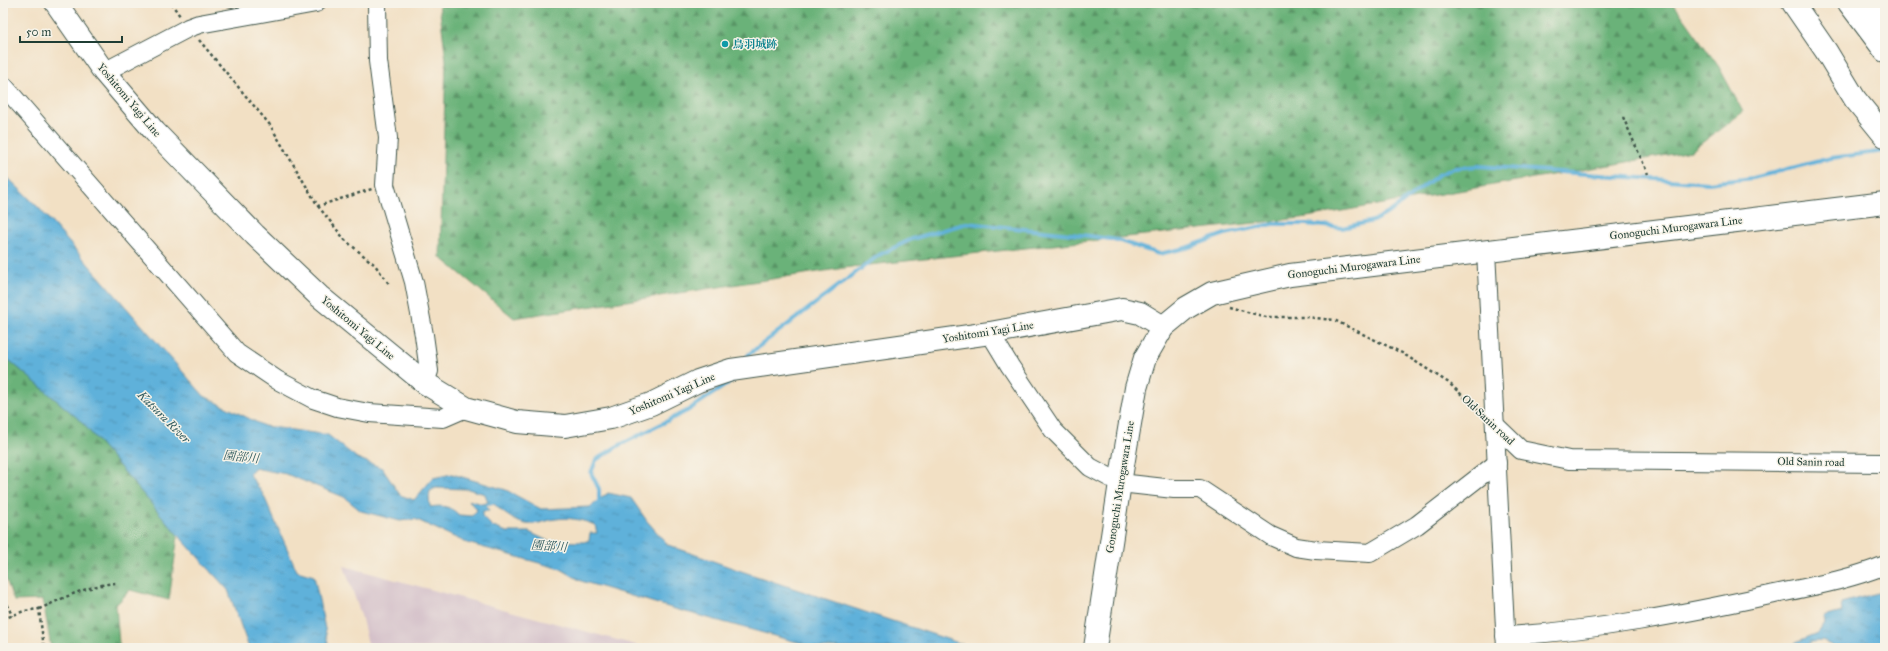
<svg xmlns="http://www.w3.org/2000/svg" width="1888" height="651" font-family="'IM FELL Great Primer','Noto Serif JP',serif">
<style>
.industrial{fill:#d2bdc7}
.forest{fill:url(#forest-firs);stroke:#447856}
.water{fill:url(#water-ripples);stroke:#3f7787;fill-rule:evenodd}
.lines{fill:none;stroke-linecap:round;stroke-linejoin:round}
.stream{stroke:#5fb1da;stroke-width:4}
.minor-casing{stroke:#3f554a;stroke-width:20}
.major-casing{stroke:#3f554a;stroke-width:24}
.highway-casing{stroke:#3f554a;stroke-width:24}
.path{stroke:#3f554a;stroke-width:2.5;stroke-dasharray:3 3;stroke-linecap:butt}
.minor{stroke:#fff;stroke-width:18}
.major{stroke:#fff;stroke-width:22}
.highway{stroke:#fff;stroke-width:22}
.culture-dot{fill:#0f9aa8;stroke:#f7f3e8;stroke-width:1.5}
.labels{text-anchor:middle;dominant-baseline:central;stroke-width:3;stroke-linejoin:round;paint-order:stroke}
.culture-label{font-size:11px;font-weight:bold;fill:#0d838f;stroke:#f7f3e8;text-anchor:start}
.street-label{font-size:11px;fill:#1f3d34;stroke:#f7f3e8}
.water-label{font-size:12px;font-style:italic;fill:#2f5a5e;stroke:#f7f3e8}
</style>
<defs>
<pattern id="forest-firs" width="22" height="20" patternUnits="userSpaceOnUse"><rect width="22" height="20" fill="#6ab279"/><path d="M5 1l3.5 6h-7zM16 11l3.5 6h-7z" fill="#579264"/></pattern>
<pattern id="water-ripples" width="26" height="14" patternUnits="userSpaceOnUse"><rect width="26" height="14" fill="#5fb1da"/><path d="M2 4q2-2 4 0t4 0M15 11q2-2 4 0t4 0" fill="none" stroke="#4e91b2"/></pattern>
</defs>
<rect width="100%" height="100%" fill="#f7f3e8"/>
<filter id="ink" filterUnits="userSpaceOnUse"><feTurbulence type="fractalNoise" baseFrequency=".025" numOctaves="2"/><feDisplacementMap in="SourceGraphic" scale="8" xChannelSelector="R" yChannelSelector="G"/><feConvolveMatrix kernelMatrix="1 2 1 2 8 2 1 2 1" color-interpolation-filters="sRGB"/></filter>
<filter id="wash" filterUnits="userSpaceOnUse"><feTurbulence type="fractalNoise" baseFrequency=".012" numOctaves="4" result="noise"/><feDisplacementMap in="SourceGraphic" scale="16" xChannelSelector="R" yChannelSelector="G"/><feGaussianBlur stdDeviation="0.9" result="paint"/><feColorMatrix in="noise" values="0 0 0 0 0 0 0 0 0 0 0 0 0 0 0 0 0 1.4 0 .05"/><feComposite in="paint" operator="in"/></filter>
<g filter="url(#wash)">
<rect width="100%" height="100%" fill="#f2e0c4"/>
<polygon class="industrial" points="344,566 647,648 369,648 361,615"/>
<g class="forest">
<polygon points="439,3 1673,3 1719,67 1743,112 1691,151 1301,218 851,267 514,318 440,257 446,60"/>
<polygon points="3,355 81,421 178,535 169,600 130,590 116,605 119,644 122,648 51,648 43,600 14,601 3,571"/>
</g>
<g class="water">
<path d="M 3,173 L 38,207 L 204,396 L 264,426 L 328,435 L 357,458 L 382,468 L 400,495 L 414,500 L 433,478 L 452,474 L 506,490 L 541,509 L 590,507 L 608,493 L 631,498 L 647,521 L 668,545 L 741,571 L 974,648 L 819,648 L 675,609 L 581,581 L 561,569 L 467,543 L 415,519 L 400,521 L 361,511 L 344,497 L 286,474 L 254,468 L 249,474 L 263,494 L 297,571 L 314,576 L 329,648 L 249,648 L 228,590 L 178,535 L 81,421 L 3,355 ZM 436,488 L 468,489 L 485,494 L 488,502 L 483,504 L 468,500 L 477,510 L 472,516 L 459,515 C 450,506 443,505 430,507 L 429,497 L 430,491 ZM 494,504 C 501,511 512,520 522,523 C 533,527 546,520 556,519 C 569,517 583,520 595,525 L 597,533 L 590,533 L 589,540 L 584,542 L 548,541 L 529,532 L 507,532 L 493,527 L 482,516 L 483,511 L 489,511 L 486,506 Z"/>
<polygon points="1885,591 1885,648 1837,648 1822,641 1812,642 1803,648 1792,648 1796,642 1818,633 1825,623 1824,617 1842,612 1841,603"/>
</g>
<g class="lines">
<g class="stream">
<polyline points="745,360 749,354 879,255 912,239 967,223 1090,236 1117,240 1159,254 1186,248 1225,234 1273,224 1306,224 1342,228 1373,221 1390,212 1438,175 1454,168 1478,166 1708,183 1753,178 1831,158 1885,151"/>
<polyline points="599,506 599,489 591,473 596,460 616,447 687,411 733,380"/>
</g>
</g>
</g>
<g filter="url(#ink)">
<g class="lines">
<g class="minor-casing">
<g id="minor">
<polyline points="377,3 378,61 388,138 385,185 414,282 424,335 429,371 425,383"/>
<polyline points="104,72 188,28 199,24 316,3"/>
<polyline points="3,85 237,353 277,380 313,399 337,407 369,413 443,418 466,408"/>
<polyline points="1486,251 1506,648"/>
<polyline points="990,333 1010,366 1053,430 1090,467 1120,483 1174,489 1200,489 1271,536 1296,547 1316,550 1370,553 1417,525 1497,463"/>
<polyline points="1495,425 1521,450 1569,460 1885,463"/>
<path d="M 1505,636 C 1595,631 1683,614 1770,595 C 1808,587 1849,580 1885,565"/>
</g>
</g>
<g class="major-casing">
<g id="major">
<polyline points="56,3 104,72 155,132 255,235 319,296 425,383 466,408 517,422 565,426 611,418 651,404 698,381 731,370 990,333 1122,309 1140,313 1163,327"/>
<polyline points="1095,648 1120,483 1136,388 1145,358 1163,327 1186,308 1212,293 1290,275 1885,203"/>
</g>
</g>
<g class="highway-casing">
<g id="highway">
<polyline points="1793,3 1826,51 1855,99 1885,136"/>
<polyline points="1849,3 1885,51"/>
<polyline points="1873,3 1885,19"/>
</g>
</g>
<g class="path">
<polyline points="171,3 180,16"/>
<polyline points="199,40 270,125 318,206 372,189"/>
<polyline points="1623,117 1648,174"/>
<polyline points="318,206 345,240 375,265 390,285"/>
<polyline points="1229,307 1266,317 1306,317 1334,320 1402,353 1449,383 1478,410"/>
<polyline points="3,593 12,616"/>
<path d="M 39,609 C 64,598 88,585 116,583"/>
<polyline points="3,619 24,611 39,609 44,648"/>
</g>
<use href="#minor" class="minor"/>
<use href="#major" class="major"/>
<use href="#highway" class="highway"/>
</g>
</g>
<circle class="culture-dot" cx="725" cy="44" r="4"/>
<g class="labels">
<g class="culture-label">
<text x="733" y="44">鳥羽城跡</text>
</g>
<g class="street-label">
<text transform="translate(129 100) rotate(50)">Yoshitomi Yagi Line</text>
<text transform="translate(1676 228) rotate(-7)">Gonoguchi Murogawara Line</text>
<text transform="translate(1354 267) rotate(-7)">Gonoguchi Murogawara Line</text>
<text transform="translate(358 328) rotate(40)">Yoshitomi Yagi Line</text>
<text transform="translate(988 332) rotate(-9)">Yoshitomi Yagi Line</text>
<text transform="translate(672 394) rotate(-23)">Yoshitomi Yagi Line</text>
<text transform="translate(1488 420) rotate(43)">Old Sanin road</text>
<text transform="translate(1811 462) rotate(1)">Old Sanin road</text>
<text transform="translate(1120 487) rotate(-81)">Gonoguchi Murogawara Line</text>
</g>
<g class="water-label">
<text transform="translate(164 417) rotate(45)">Katsura River</text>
<text transform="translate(241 457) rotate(6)">園部川</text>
<text transform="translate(549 546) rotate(4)">園部川</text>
</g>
</g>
<rect width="1888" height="651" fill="none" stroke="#f7f3e8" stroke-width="16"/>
<path d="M20 36v6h102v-6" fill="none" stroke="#1f3d34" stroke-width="2"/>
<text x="26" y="36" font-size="12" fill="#1f3d34" stroke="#f7f3e8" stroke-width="3" paint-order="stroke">50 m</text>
</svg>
